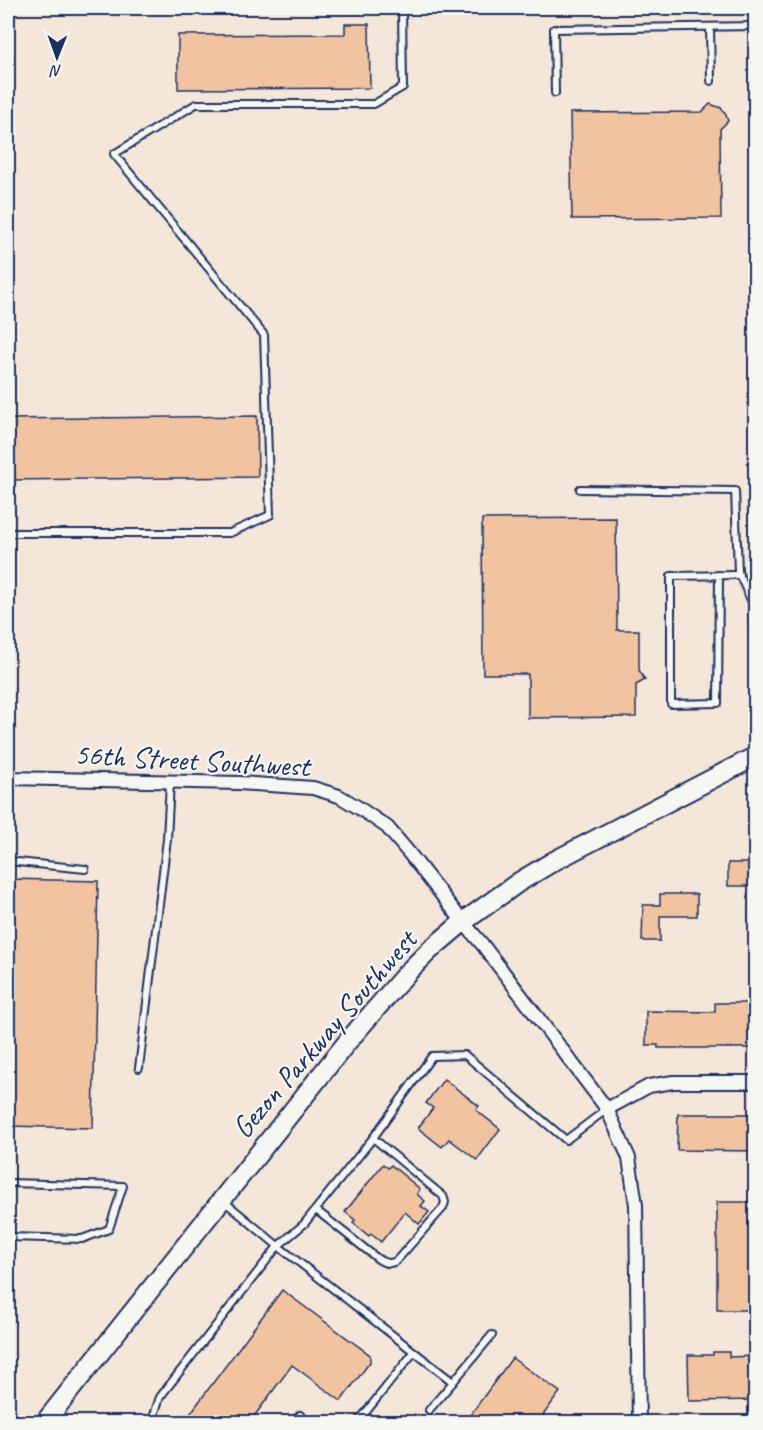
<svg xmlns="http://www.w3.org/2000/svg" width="763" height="1430" font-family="Caveat,sans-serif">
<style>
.building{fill:#f1c3a1;stroke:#1b2f5e;stroke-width:1.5}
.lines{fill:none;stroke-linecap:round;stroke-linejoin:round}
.service-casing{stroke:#1b2f5e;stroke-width:10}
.minor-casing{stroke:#1b2f5e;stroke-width:16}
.secondary-casing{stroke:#1b2f5e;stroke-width:22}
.service{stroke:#f6f6f2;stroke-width:6}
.minor{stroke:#f6f6f2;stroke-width:12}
.secondary{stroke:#f6f6f2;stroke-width:18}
.labels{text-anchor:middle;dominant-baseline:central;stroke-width:4.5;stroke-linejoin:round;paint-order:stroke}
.street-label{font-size:30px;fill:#1b2f5e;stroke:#f6f6f2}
</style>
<rect width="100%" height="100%" fill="#f4e7da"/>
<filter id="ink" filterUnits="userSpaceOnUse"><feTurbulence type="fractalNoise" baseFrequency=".0167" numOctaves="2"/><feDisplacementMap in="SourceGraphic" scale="12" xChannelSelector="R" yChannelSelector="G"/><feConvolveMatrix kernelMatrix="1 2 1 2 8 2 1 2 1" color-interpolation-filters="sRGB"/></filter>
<g filter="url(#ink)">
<g class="building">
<polygon points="345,24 369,24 370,88 178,89 178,35 345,34"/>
<polygon points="710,104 721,108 726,115 728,121 720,129 721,218 572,219 570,113 702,112"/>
<polygon points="257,416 258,477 8,480 8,419"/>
<polygon points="616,518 617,630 639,630 639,670 645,680 636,685 636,717 528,718 528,674 483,674 482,519"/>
<rect x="728" y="863" width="28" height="23"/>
<polygon points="8,879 98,881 93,1128 8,1126"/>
<polygon points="660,894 697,894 697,916 660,916 660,941 642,941 643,905 660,905"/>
<polygon points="715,1003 755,1003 755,1048 658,1048 658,1045 646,1045 646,1011 715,1012"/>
<polygon points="444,1079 479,1106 476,1110 500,1129 477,1160 449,1139 442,1147 418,1128 433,1108 426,1103"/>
<polygon points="678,1114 756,1114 756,1151 677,1150"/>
<polygon points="383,1164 388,1168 391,1165 420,1189 417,1194 425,1201 421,1206 429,1212 419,1224 405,1212 381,1242 371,1234 369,1236 353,1223 355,1220 345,1212"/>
<rect x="717" y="1202" width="36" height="108"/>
<polygon points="282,1290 370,1355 370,1362 341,1401 292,1365 250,1422 184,1422"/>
<polygon points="713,1352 729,1352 729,1357 756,1356 756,1400 689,1401 688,1355 713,1355"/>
<polygon points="512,1358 560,1392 538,1422 465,1422"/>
</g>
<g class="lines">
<g class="service-casing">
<g id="service">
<polyline points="710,27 711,81"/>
<polyline points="555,93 554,29 756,26"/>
<polyline points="580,489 735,491 738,572 752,602 756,685"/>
<polyline points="8,533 230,533 270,515 264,335 114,154 196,104 374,104 403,87 402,8"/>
<polyline points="719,575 718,703 671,704 671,576 739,575"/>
<polyline points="8,861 85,869"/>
<polyline points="139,1068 167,839 170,782"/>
<polyline points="373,1138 432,1056 465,1055 566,1140 607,1109"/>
<polyline points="8,1183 123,1186 109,1229 82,1239 8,1237"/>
<polyline points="225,1202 278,1246 453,1382 429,1410"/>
<polyline points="453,1382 492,1335"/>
<path d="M 154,1422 L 154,1415 L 160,1397 L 278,1246 L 304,1224 L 373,1138 L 443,1196 L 445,1202 L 443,1208 L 397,1260 C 391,1265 384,1263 378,1259 L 316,1210"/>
<polyline points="293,1422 300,1415 308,1422"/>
<polyline points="358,1422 414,1352"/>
</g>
</g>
<g class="minor-casing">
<g id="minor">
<polyline points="8,778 239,783 313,788 339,796 359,808 387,827 409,853 463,922 482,944 607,1109 629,1158 636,1205 639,1422"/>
<polyline points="607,1109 649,1086 673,1082 756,1082"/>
</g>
</g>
<g class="secondary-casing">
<polyline id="secondary" points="45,1422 348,1041 406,974 430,950 463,922 519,882 554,861 756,756"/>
</g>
<use href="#service" class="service"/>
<use href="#minor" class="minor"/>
<use href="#secondary" class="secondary"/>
</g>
</g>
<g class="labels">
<g class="street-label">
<text transform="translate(192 760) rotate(3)">56th Street Southwest</text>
<text transform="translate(324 1034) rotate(-49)">Gezon Parkway Southwest</text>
</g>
</g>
<rect width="763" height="1430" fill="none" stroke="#f6f6f2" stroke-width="30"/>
<rect x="15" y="15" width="733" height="1400" fill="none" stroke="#1b2f5e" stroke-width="2" filter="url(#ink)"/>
<g transform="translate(57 57) rotate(181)" stroke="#f6f6f2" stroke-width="4.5" paint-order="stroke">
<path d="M0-4.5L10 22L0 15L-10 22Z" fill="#1b2f5e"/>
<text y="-9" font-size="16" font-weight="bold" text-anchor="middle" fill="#1b2f5e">N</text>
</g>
</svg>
